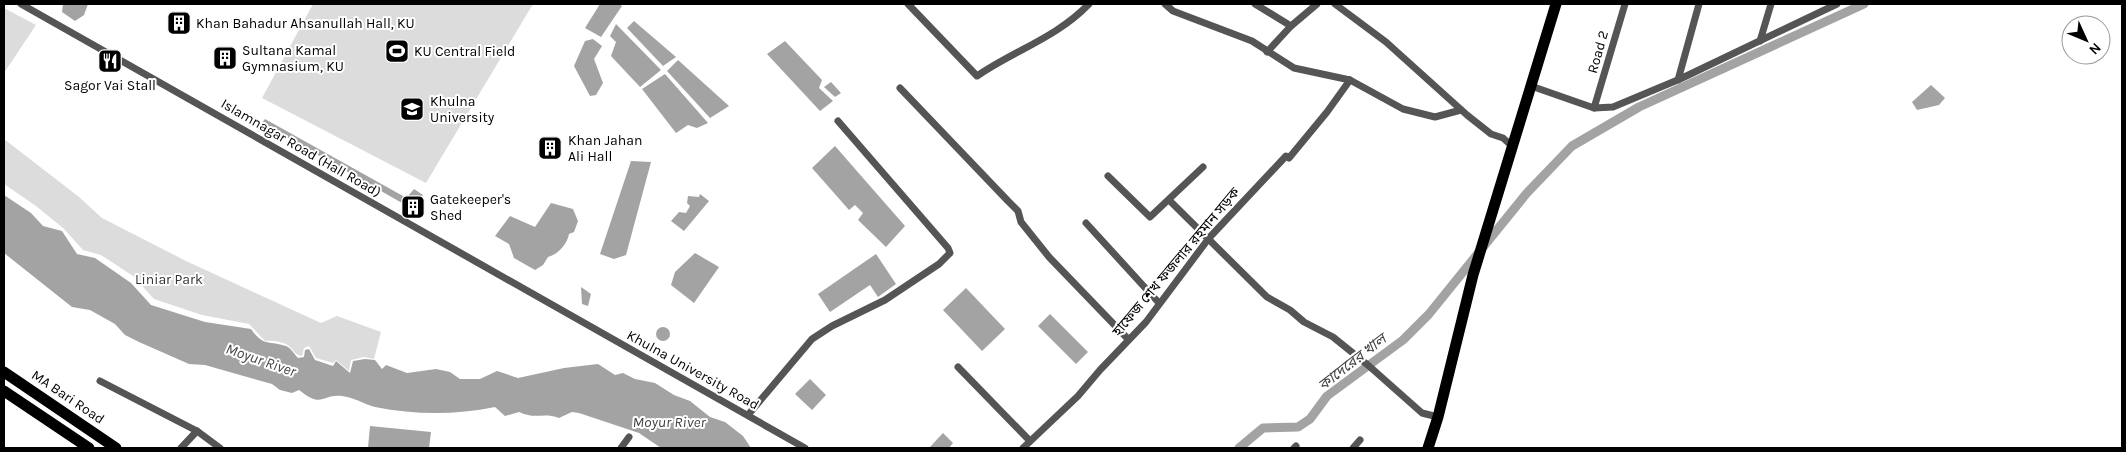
<svg xmlns="http://www.w3.org/2000/svg" width="2126" height="452" font-family="Karla,'Noto Sans Bengali',sans-serif">
<style>
.park{fill:#dcdcdc}
.water{fill:#a3a3a3}
.lines{fill:none;stroke-linecap:round;stroke-linejoin:round}
.canal{stroke:#a3a3a3;stroke-width:9}
.street{stroke:#555;stroke-width:7}
.primary{stroke:#000;stroke-width:11}
.labels{text-anchor:middle;dominant-baseline:central;stroke-width:4;stroke-linejoin:round;paint-order:stroke}
.poi-label{font-size:14px;fill:#000;stroke:#fff;text-anchor:start}
.street-label{font-size:14px;fill:#000;stroke:#fff}
.park-label{font-size:14px;fill:#333;stroke:#fff}
.water-label{font-size:15px;font-style:italic;fill:#444;stroke:#fff}
</style>
<rect width="100%" height="100%" fill="#fff"/>
<g class="park">
<polygon points="313,4 533,4 426,183 262,98"/>
<polygon points="4,8 36,25 4,73"/>
<path d="M 4,139 L 79,197 L 102,218 L 186,261 L 321,323 L 337,316 L 381,332 L 374,359 L 364,357 L 351,360 L 349,371 L 336,360 L 333,363 L 316,358 L 309,346 L 304,348 L 302,356 C 294,355 292,347 286,344 C 279,341 272,340 265,341 L 249,324 L 202,315 L 154,299 L 133,276 L 101,255 L 83,250 L 63,228 L 36,206 L 4,184 Z"/>
</g>
<g class="water">
<polygon points="63,4 88,4 84,15 75,21 62,12"/>
<polygon points="600,4 619,4 622,6 601,37 585,28"/>
<polygon points="634,21 676,57 663,66 627,28"/>
<polygon points="616,24 661,70 640,87 611,56 616,42 610,36"/>
<polygon points="593,39 602,46 594,59 603,83 596,95 590,96 574,66 585,41"/>
<polygon points="785,41 822,80 819,88 833,101 820,111 767,54"/>
<polygon points="678,60 729,106 710,118 667,71"/>
<polygon points="665,74 708,123 697,128 688,125 676,133 642,89"/>
<polygon points="831,82 841,93 835,97 824,87"/>
<polygon points="1931,85 1945,98 1939,105 1917,110 1912,102"/>
<polygon points="265,119 403,196 408,196 414,189 423,195 420,199 415,196 409,203 402,203 262,123"/>
<polygon points="835,146 905,226 886,247 858,220 863,213 855,205 849,210 812,168"/>
<polygon points="631,161 651,162 626,255 614,259 600,254"/>
<polygon points="700,194 709,201 684,231 671,221 679,212 686,213 690,206 687,203 688,196 699,197"/>
<path d="M 4,195 L 31,213 L 43,226 L 62,231 L 77,254 L 95,258 L 131,283 L 151,305 L 205,322 L 251,329 C 264,347 268,340 286,346 C 291,348 295,355 298,358 L 304,357 L 305,350 L 309,349 L 315,360 L 333,366 L 336,361 L 350,373 L 353,361 L 365,359 L 375,360 L 382,369 L 386,365 L 407,373 L 436,369 L 450,372 L 460,379 L 480,379 L 497,371 L 518,378 L 564,368 L 598,364 L 615,375 L 623,373 L 635,379 L 655,383 L 674,395 L 690,401 L 710,417 L 725,422 L 743,436 L 751,448 L 661,448 L 639,433 L 579,413 L 572,412 L 559,418 C 543,412 536,420 519,412 L 505,416 L 495,407 C 455,415 416,415 375,407 C 364,404 353,397 342,396 C 321,394 323,409 299,390 L 292,393 L 280,390 L 272,384 L 233,373 L 205,365 L 189,364 L 139,342 L 125,335 L 115,324 L 90,310 L 72,307 L 4,253 Z"/>
<path d="M 551,203 L 573,209 L 578,221 L 574,232 L 569,234 C 567,245 558,254 548,257 L 543,265 L 535,270 L 514,258 L 509,244 L 495,236 L 510,216 L 535,227 Z"/>
<polygon points="695,253 719,267 694,303 671,285 675,272"/>
<polygon points="876,254 896,284 878,297 870,285 830,312 818,294"/>
<polygon points="581,287 591,294 588,306 582,304"/>
<polygon points="966,288 1005,329 982,351 943,310"/>
<polygon points="1050,314 1088,352 1076,364 1038,326"/>
<circle cx="663" cy="334" r="7"/>
<polygon points="810,379 826,395 812,410 795,394"/>
<polygon points="370,426 431,432 429,448 368,448"/>
<polygon points="943,433 953,443 949,448 929,448"/>
</g>
<g class="lines">
<polyline class="canal" points="1239,448 1263,428 1298,427 1310,419 1327,396 1403,340 1429,314 1526,194 1572,146 1639,107 1864,4"/>
<g class="street">
<polyline points="21,4 805,448"/>
<path d="M 908,4 L 977,76 C 1015,50 1056,38 1089,4"/>
<polyline points="1165,4 1173,11 1252,41 1294,68 1350,80 1403,109 1435,117 1461,110"/>
<polyline points="1255,4 1291,26 1317,4"/>
<polyline points="1335,4 1386,42 1467,115 1491,134 1503,138 1513,147"/>
<polyline points="1760,41 1771,4"/>
<polyline points="1267,52 1291,26"/>
<polyline points="1678,80 1699,4"/>
<polyline points="1531,86 1594,108 1613,107 1680,79 1837,4"/>
<polyline points="900,88 1008,201 1018,211 1021,222 1049,257 1128,339"/>
<polyline points="1594,108 1625,4"/>
<polyline points="1108,176 1150,217 1203,167"/>
<polyline points="1169,200 1267,297 1290,310 1304,322 1333,337 1369,366 1422,413 1438,417"/>
<polyline points="1086,223 1159,303"/>
<polyline points="958,367 1030,441"/>
<polyline points="100,381 197,431 220,448"/>
<polyline points="748,415 812,339 832,326 885,300 939,264 950,253 948,248 838,121"/>
<polyline points="181,448 197,431"/>
<polyline points="621,448 629,437"/>
<polyline points="1023,448 1078,396 1100,370 1146,322 1209,238 1286,156 1289,158 1327,112 1350,80"/>
<polyline points="1294,448 1296,446"/>
<polyline points="1353,448 1360,440"/>
</g>
<g class="primary">
<polyline points="4,372 116,448"/>
<polyline points="4,391 89,448"/>
<polyline points="1428,448 1438,417 1473,275 1556,4"/>
</g>
</g>
<defs>
<g id="building-square" transform="scale(1.25)"><rect x="-9" y="-9" width="18" height="18" rx="4" fill="#000" stroke="#fff"/><path d="M-4-6H4V6H1V3H-1V6H-4ZM-2.5-4.3h1.7v1.8h-1.7ZM.8-4.3h1.7v1.8H.8ZM-2.5-1h1.7V.8h-1.7ZM.8-1h1.7V.8H.8Z" fill="#fff"/></g>
<g id="stadium-square" transform="scale(1.25)"><rect x="-9" y="-9" width="18" height="18" rx="4" fill="#000" stroke="#fff"/><path d="M0-5a6.5 5 0 1 0 0 10a6.5 5 0 1 0 0-10ZM-3.5-1.8h7v3.6h-7Z" fill="#fff"/></g>
<g id="restaurant-square" transform="scale(1.25)"><rect x="-9" y="-9" width="18" height="18" rx="4" fill="#000" stroke="#fff"/><path d="M-5-6h1v4h1v-4h1v4h1v-4h1v5L-1.5 .5V6h-2V.5L-5-1ZM5-6V6H3V1.5H1.5Q1.5-4 5-6Z" fill="#fff"/></g>
<g id="university-square" transform="scale(1.25)"><rect x="-9" y="-9" width="18" height="18" rx="4" fill="#000" stroke="#fff"/><path d="M0-5L7-2L0 1L-7-2ZM-4 1L0 2.5L4 1V4Q0 6-4 4Z" fill="#fff"/></g>
</defs>
<g fill-rule="evenodd">
<use href="#building-square" x="179" y="23"/>
<use href="#stadium-square" x="397" y="51"/>
<use href="#building-square" x="225" y="58"/>
<use href="#restaurant-square" x="110" y="61"/>
<use href="#university-square" x="412" y="109"/>
<use href="#building-square" x="550" y="148"/>
<use href="#building-square" x="413" y="207"/>
</g>
<g class="labels">
<g class="poi-label">
<text x="196" y="23">Khan Bahadur Ahsanullah Hall, KU</text>
<text x="242" y="50">Sultana Kamal<tspan x="242" dy="16">Gymnasium, KU</tspan></text>
<text x="414" y="51">KU Central Field</text>
<text x="110" y="85" text-anchor="middle">Sagor Vai Stall</text>
<text x="430" y="101">Khulna<tspan x="430" dy="16">University</tspan></text>
<text x="568" y="140">Khan Jahan<tspan x="568" dy="16">Ali Hall</tspan></text>
<text x="430" y="199">Gatekeeper's<tspan x="430" dy="16">Shed</tspan></text>
</g>
<g class="street-label">
<text transform="translate(1598 52) rotate(-74)">Road 2</text>
<text transform="translate(301 148) rotate(30)">Islamnagar Road (Hall Road)</text>
<text transform="translate(1176 262) rotate(-50)">হাফেজ শেখ ফজলার রহমান সড়ক</text>
<text transform="translate(693 370) rotate(29)">Khulna University Road</text>
<text transform="translate(68 397) rotate(34)">MA Bari Road</text>
</g>
<g class="park-label">
<text x="169" y="279">Liniar Park</text>
</g>
<g class="water-label">
<text transform="translate(261 360) rotate(19)">Moyur River</text>
<text transform="translate(1352 362) rotate(-38)">কাদেরের খাল</text>
<text x="669" y="422">Moyur River</text>
</g>
</g>
<rect width="2126" height="452" fill="none" stroke="#000000" stroke-width="10"/>
<g transform="translate(2086 40) rotate(134)"><circle r="24" fill="#ffffff" stroke="#999999"/>
<path d="M0-4L9 19L0 12L-9 19Z" fill="#000000"/>
<text y="-8" font-size="14" font-weight="bold" text-anchor="middle" fill="#000000">N</text>
</g>
</svg>
